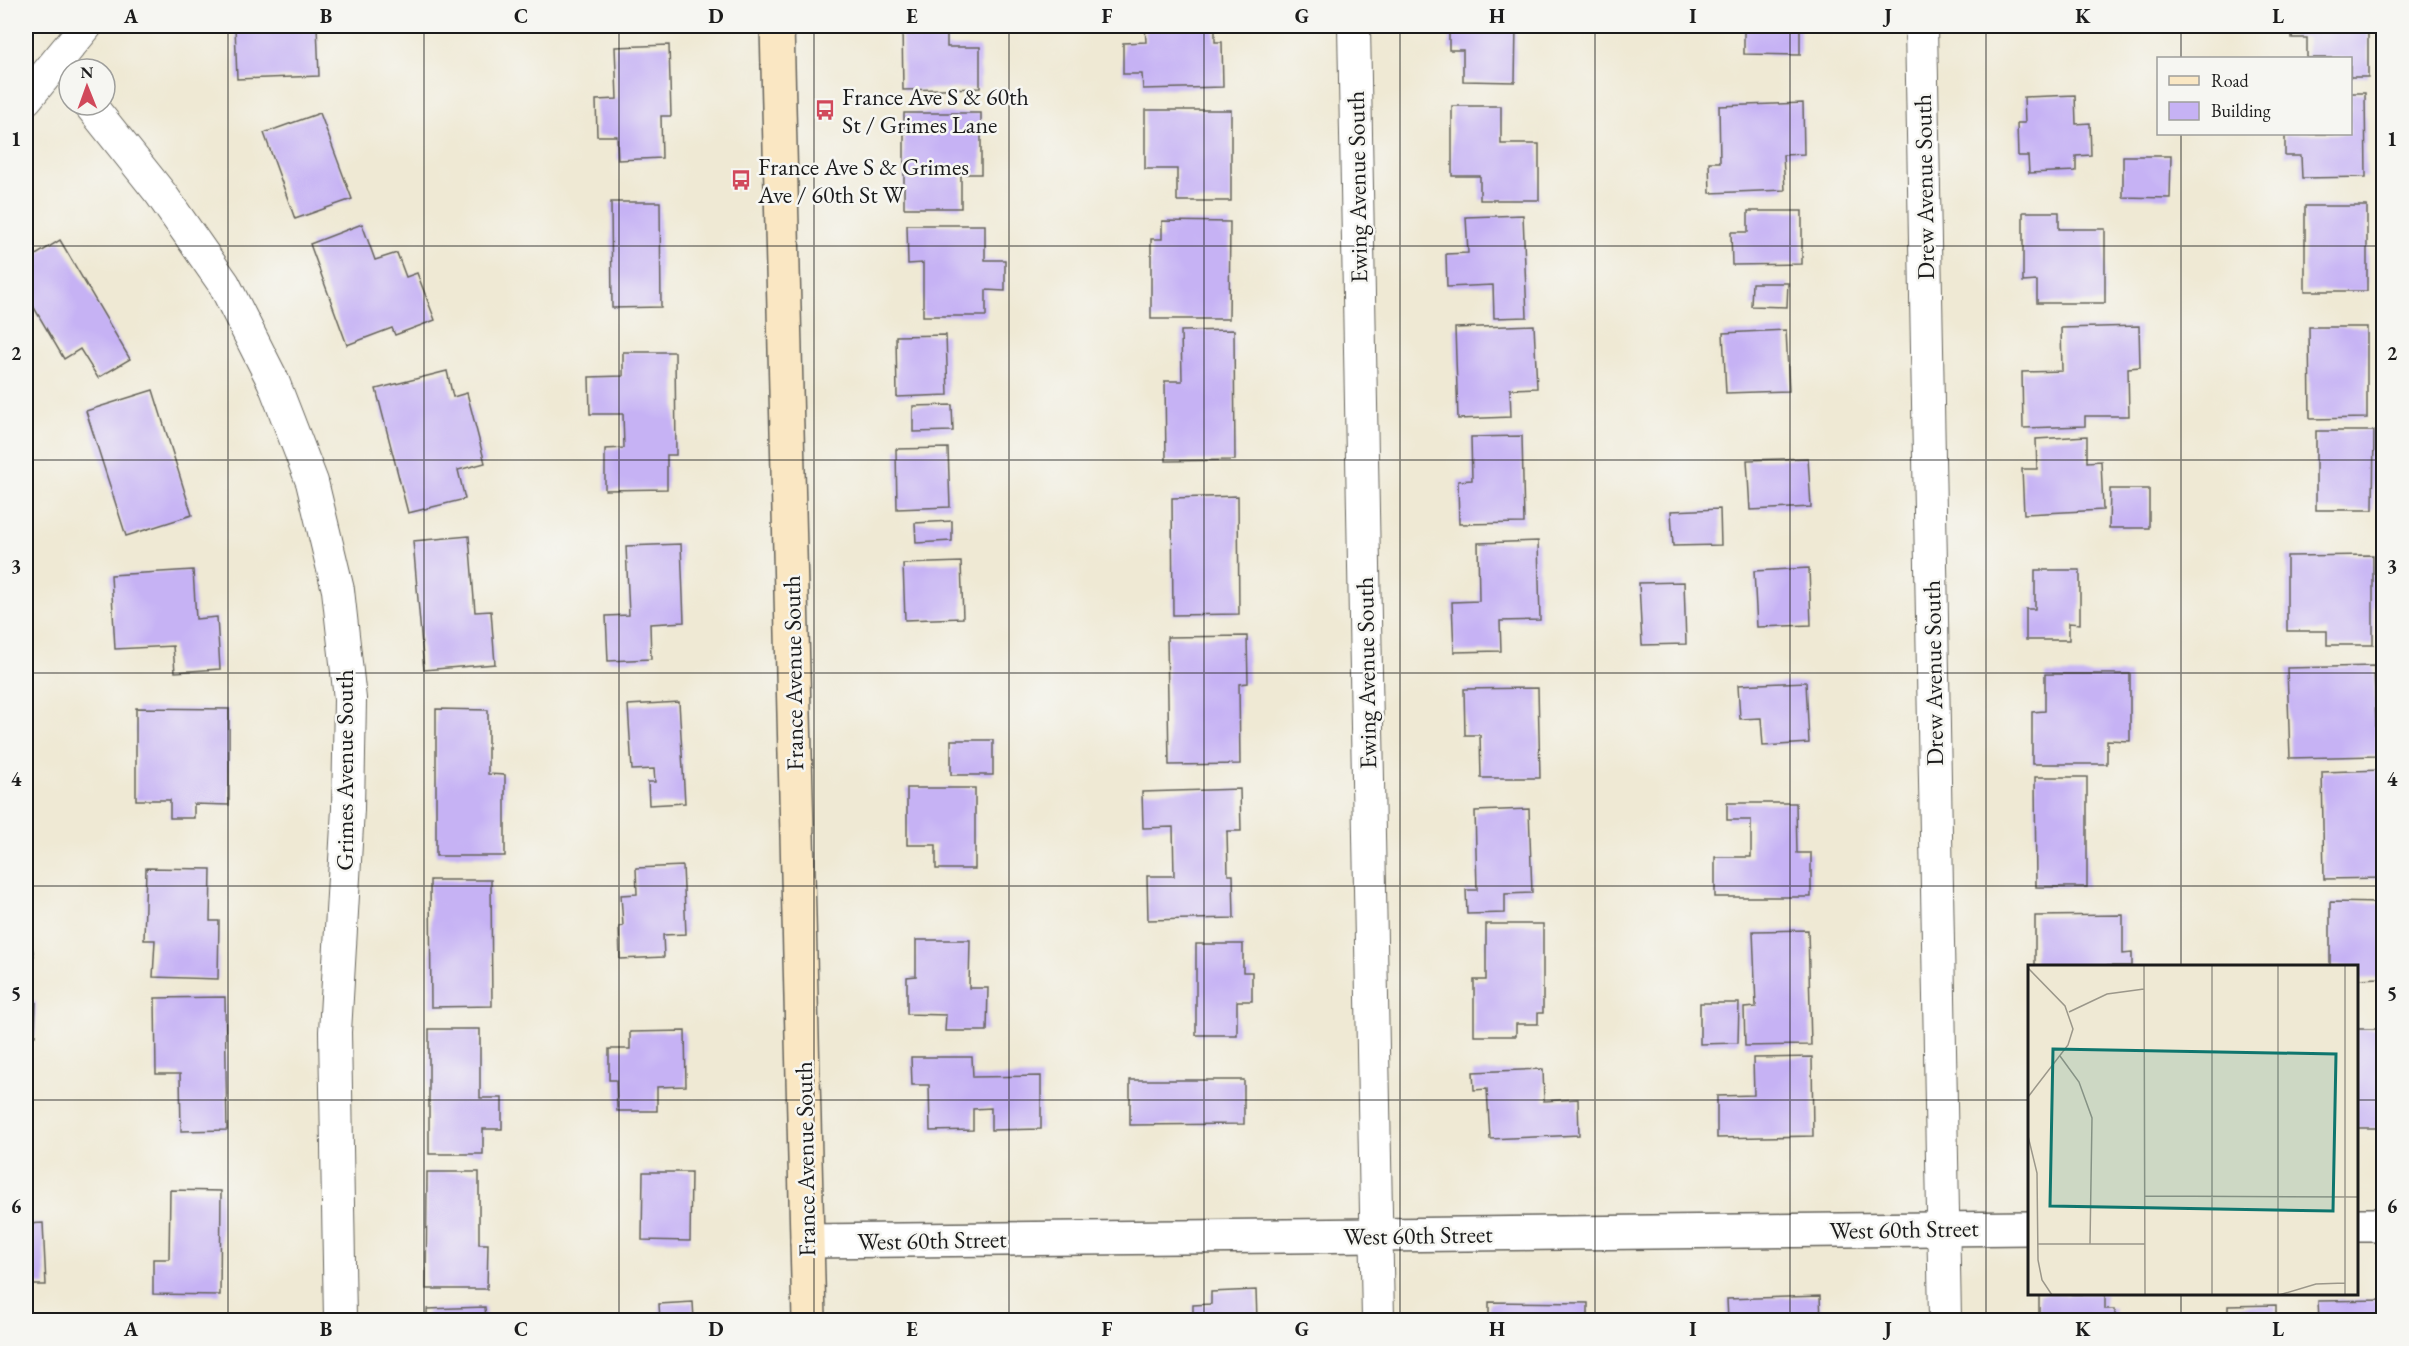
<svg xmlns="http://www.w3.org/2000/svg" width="2409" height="1346" font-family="'EB Garamond',serif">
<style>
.building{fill:#c6b2f4}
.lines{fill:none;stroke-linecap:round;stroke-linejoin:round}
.minor-casing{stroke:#66645c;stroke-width:34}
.tertiary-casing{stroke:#66645c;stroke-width:36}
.secondary-casing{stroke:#66645c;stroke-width:36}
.minor{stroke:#fff;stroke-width:32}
.tertiary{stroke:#fff;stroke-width:33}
.secondary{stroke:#fae7c3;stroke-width:33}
.grid{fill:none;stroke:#1c1c1c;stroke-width:1.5;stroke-opacity:0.55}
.labels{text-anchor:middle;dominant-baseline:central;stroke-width:5;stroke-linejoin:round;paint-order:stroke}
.poi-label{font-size:24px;fill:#1c1c1c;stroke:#f6f6f2;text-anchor:start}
.street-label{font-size:24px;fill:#1c1c1c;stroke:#f6f6f2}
.inset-road{fill:none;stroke:#9b978a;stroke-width:1.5}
.view{fill:#0f766e;fill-opacity:0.15;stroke:#0f766e;stroke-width:3}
.inset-edge{fill:none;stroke:#1c1c1c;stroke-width:3}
.neatline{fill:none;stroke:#1c1c1c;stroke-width:2}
.grid-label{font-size:20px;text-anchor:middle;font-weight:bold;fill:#1c1c1c}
</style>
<rect width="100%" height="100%" fill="#f6f6f2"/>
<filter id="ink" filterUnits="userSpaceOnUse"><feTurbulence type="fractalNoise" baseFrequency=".0167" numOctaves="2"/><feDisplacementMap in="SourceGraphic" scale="12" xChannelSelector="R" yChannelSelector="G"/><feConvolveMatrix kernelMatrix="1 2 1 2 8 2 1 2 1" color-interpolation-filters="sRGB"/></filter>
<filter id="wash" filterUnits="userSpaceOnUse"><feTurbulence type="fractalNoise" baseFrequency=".008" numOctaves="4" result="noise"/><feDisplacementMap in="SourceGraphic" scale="24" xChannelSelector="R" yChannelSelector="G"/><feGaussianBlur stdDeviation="1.35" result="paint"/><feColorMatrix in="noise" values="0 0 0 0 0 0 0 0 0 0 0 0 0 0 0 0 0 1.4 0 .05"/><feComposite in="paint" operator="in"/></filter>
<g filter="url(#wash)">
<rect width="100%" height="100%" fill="#efe9d4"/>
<g id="blocks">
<g class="building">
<polygon points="235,26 317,26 319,76 237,79"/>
<polygon points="902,26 947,26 947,47 980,47 980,88 903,90"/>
<polygon points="1145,26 1215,26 1215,42 1222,42 1223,87 1143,89 1142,74 1123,74 1123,43 1146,42"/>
<polygon points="1449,26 1516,26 1515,82 1463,81 1463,50 1449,50"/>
<polygon points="1744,26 1800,26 1800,55 1744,54"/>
<polygon points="2292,26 2368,26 2368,77 2350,77 2350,58 2307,58 2307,38 2292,38"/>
<polygon points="669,45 671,116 661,116 662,158 618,160 617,136 597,136 596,100 617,99 615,47"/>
<polygon points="2350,93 2365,93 2366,177 2302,178 2301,156 2285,156 2285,134 2350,134"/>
<polygon points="2075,95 2076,124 2090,123 2091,155 2076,156 2076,171 2029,173 2028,156 2018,156 2017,123 2025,123 2024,97"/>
<polygon points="1803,103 1804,154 1783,155 1785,190 1710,193 1709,162 1720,162 1719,106"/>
<polygon points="1452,106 1501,106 1501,144 1539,144 1539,200 1480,200 1480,176 1452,176"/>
<polygon points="1145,110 1231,110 1231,201 1177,201 1177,169 1145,169"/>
<polygon points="320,113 352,199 295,219 264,133"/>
<polygon points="904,113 981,113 981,174 961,174 961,208 904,208"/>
<polygon points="2123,156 2171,156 2170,198 2123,197"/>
<polygon points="611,202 660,202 661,307 612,308"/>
<rect x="2305" y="206" width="62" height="85"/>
<polygon points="1748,211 1802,211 1802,264 1732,265 1731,232 1748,232"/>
<polygon points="2023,212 2059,212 2059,229 2105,229 2105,303 2037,303 2037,281 2023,282"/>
<polygon points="1523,215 1527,317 1494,318 1493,285 1447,287 1446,254 1468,253 1466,217"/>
<polygon points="1162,221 1230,222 1229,319 1151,319 1151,239 1162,239"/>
<polygon points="362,224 375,260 397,253 406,277 417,273 435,320 395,335 392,328 347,345 310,244"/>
<polygon points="907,225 985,225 985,260 1005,260 1005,291 986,290 986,316 923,316 923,263 908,264"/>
<polygon points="60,240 130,359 98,378 80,349 64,359 26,294 26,261"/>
<polygon points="1752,283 1788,283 1787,307 1751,306"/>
<polygon points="1534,325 1537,388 1510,389 1511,417 1458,419 1455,328"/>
<polygon points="2139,326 2140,367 2128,368 2129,416 2085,416 2085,426 2023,428 2022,372 2062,371 2061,328"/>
<polygon points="2309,327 2367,327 2367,418 2310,419"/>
<polygon points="1234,330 1235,460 1166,461 1165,381 1182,381 1181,331"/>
<polygon points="1786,330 1789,391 1726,393 1723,333"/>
<polygon points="946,335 948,395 897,397 896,336"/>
<polygon points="623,352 675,352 676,455 667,455 667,489 605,490 605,449 624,448 623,414 590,414 589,377 623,376"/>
<polygon points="447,371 453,397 467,393 485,463 458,470 465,499 408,513 376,389"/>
<polygon points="153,390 192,515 126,536 86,411"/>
<polygon points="952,405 953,431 913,432 913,406"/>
<polygon points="2316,431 2374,431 2373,510 2316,510"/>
<polygon points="1522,436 1524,523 1459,524 1458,481 1472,480 1471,437"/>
<polygon points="2087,436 2087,462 2101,461 2103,510 2024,514 2022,469 2037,469 2036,439"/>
<polygon points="948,448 950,507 897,509 896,449"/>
<polygon points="1808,458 1811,507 1750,510 1747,460"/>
<polygon points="2110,489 2149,489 2149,528 2109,528"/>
<polygon points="1238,496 1239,614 1173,615 1172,498"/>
<polygon points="1720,509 1721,545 1673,546 1671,511"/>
<polygon points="952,521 952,541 916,543 915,523"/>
<polygon points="469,536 475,612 491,611 495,664 424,670 413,541"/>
<polygon points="1538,541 1540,620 1500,621 1501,651 1454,652 1452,602 1479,601 1478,543"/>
<polygon points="681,544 684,622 650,624 651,659 608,661 606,616 629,615 626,546"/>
<polygon points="2373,555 2373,645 2327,645 2327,631 2287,631 2287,556"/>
<polygon points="961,562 963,618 905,620 903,564"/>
<polygon points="1809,568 1811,625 1757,627 1754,571"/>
<polygon points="193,570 196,619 217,617 220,669 175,672 173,646 115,649 111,575"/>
<polygon points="2035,570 2080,570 2080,624 2069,623 2069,640 2026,640 2026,609 2035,609"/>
<polygon points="1684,582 1686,644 1642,645 1639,583"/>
<polygon points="1247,636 1248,683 1239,684 1240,764 1169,765 1167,637"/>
<polygon points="2374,666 2377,756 2290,758 2287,668"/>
<polygon points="2045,674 2130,674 2130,741 2107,740 2107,764 2032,764 2032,712 2045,711"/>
<polygon points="1806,682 1809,743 1763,746 1761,718 1740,719 1738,685"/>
<polygon points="1538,688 1540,778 1481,778 1480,735 1465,735 1464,689"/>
<polygon points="679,702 685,803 649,805 648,782 655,782 654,769 632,770 628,705"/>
<polygon points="136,708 229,709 229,805 194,804 194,818 170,818 170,800 136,800"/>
<polygon points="436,709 488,710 488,774 505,775 505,856 436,856"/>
<rect x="951" y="740" width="42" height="35"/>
<polygon points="2382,770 2384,878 2324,879 2322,772"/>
<polygon points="2035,777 2087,777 2087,887 2036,887"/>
<polygon points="907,788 975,788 975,869 936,869 936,845 907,845"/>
<polygon points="1240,789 1241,831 1227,831 1228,875 1233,875 1234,918 1148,920 1147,876 1174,876 1173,827 1143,828 1142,792"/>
<polygon points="1727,803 1796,803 1797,853 1811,853 1811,897 1715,897 1715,857 1751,857 1751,820 1727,820"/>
<polygon points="1529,809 1532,893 1505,894 1505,913 1467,914 1466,890 1477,890 1475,811"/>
<polygon points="683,866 686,934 663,935 664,957 620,959 619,927 623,926 621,895 637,894 636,868"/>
<polygon points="146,868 211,869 210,921 219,921 218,979 153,977 155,940 144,940"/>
<polygon points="430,880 491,880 492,1006 431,1007"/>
<polygon points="2330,902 2382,903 2382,978 2356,979 2356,966 2330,966"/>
<polygon points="2123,915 2123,954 2132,953 2132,966 2035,966 2035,916"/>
<polygon points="26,919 34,956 26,957"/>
<polygon points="1486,924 1543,924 1543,1013 1538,1013 1538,1024 1516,1024 1516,1036 1474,1036 1474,980 1486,980"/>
<polygon points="1808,930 1811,1045 1745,1046 1744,1008 1756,1007 1753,931"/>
<polygon points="916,940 970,940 969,988 988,988 987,1031 945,1031 946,1015 907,1014 907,977 916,976"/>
<polygon points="1196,944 1243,944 1243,972 1252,972 1252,1001 1237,1001 1237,1035 1196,1035"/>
<polygon points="225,997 227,1130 181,1131 180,1074 156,1074 155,998"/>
<polygon points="26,1002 36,1002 35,1036 26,1036"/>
<polygon points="1700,1003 1739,1003 1738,1043 1700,1044"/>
<polygon points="429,1029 480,1029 480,1098 502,1098 502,1129 483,1129 483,1154 429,1154"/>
<rect x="2356" y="1029" width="25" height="99"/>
<polygon points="685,1031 686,1086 657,1087 657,1111 617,1111 616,1080 609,1080 609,1049 630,1049 630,1032"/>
<polygon points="911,1057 972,1057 973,1077 1041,1076 1041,1129 991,1130 991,1108 973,1109 973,1130 930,1131 929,1085 912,1085"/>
<polygon points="1812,1057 1813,1136 1717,1138 1717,1096 1754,1095 1753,1058"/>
<polygon points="1543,1069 1544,1101 1578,1099 1579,1135 1490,1139 1487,1089 1474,1090 1473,1072"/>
<polygon points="1130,1080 1244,1080 1244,1124 1130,1125"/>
<polygon points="427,1172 479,1172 479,1244 488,1244 487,1289 426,1289"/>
<polygon points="643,1172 691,1172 690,1241 642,1240"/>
<polygon points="170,1190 221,1191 220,1295 153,1294 153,1259 169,1259"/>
<polygon points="43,1223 46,1285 26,1285 26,1224"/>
<polygon points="1256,1290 1257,1320 1193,1320 1193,1305 1211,1304 1211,1292"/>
<polygon points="2039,1294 2105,1294 2105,1309 2115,1309 2115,1320 2039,1320"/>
<polygon points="1820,1296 1821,1320 1728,1320 1727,1299"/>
<polygon points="2384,1300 2384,1320 2319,1320 2318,1301"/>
<polygon points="693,1302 694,1320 660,1320 659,1304"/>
<polygon points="1489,1302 1588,1303 1588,1320 1489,1320"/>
<polygon points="2276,1305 2276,1320 2228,1320 2228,1306"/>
<polygon points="485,1307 486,1320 427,1320 427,1309"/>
</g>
</g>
</g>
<g filter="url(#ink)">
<use href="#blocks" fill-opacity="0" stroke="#66645c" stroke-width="1.5"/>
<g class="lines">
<g class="minor-casing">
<g id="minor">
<polyline points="1354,26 1378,1320"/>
<polyline points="1921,26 1945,1320"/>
<polyline points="26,99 86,26"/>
<polyline points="90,105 161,194 224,284 273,381 312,482 338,590 350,699 348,809 335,1032 340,1320"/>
</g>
</g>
<g class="tertiary-casing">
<g id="tertiary">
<polyline points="2356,1225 2384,1225"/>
<polyline points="807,1241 2030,1228"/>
</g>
</g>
<g class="secondary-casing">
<polyline id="secondary" points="777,26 809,1320"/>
</g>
<use href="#minor" class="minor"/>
<use href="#tertiary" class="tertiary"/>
<use href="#secondary" class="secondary"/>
</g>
</g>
<path class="grid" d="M 228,26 L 228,1320M 424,26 L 424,1320M 619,26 L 619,1320M 814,26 L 814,1320M 1009,26 L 1009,1320M 1204,26 L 1204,1320M 1400,26 L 1400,1320M 1595,26 L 1595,1320M 1790,26 L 1790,1320M 1986,26 L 1986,1320M 2181,26 L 2181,58M 2181,134 L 2181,966M 26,246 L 2384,246M 26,460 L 2384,460M 26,673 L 2384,673M 26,886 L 2384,886M 26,1100 L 2030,1100M 2356,1100 L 2384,1100M 2181,1294 L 2181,1320"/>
<defs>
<g id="bus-bare" transform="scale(1.62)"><path d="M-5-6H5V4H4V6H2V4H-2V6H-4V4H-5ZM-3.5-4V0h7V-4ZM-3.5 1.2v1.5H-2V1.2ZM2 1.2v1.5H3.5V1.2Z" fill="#d1495b" stroke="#f6f6f2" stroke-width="2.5" paint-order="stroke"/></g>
</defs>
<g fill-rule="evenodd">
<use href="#bus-bare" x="825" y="110"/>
<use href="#bus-bare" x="741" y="180"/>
</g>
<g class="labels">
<g class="poi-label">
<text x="842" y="96">France Ave S &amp; 60th<tspan x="842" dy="28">St / Grimes Lane</tspan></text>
<text x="758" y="166">France Ave S &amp; Grimes<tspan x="758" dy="28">Ave / 60th St W</tspan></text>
</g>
<g class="street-label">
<text transform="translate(1357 187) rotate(-91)">Ewing Avenue South</text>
<text transform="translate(1924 187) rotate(-91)">Drew Avenue South</text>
<text transform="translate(793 673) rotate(-91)">France Avenue South</text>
<text transform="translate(1366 673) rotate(-91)">Ewing Avenue South</text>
<text transform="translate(1933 673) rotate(-91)">Drew Avenue South</text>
<text transform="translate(344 770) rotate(-90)">Grimes Avenue South</text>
<text transform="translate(805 1159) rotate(-91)">France Avenue South</text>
<text transform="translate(1904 1229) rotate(-1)">West 60th Street</text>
<text transform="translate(1418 1235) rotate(-1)">West 60th Street</text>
<text transform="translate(932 1240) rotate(-1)">West 60th Street</text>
</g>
</g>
<g transform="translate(2028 965)">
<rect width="330" height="330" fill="#efe9d4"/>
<path class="inset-road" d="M 116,0 L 117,330M 184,0 L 184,330M 250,0 L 250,330M 0,3 L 37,41 L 45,64 L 40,80 L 0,132M 41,47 L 79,29 L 116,24M 32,91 L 51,117 L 64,153 L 62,279M 0,171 L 9,208 L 10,295 L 14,315 L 24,330M 117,231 L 330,232M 10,279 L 117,279M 251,330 L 288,319 L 317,318M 317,330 L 317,0"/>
<path class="view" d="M 25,84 L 308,89 L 305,246 L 22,241 Z"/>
<rect width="330" height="330" class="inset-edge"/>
</g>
<rect width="2409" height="1346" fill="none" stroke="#f6f6f2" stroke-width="66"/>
<rect x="2157" y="57" width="195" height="78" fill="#f6f6f2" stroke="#9f9f9c" stroke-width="1.5"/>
<rect x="2169" y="76" width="30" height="9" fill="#fae7c3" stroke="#9f9f9c" stroke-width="1.5"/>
<text x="2211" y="87" font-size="18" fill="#1c1c1c">Road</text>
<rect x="2169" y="102" width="30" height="18" fill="#c6b2f4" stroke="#9f9f9c" stroke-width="1.5"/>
<text x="2211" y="117" font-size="18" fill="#1c1c1c">Building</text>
<g transform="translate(87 87) rotate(359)"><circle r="28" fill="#f6f6f2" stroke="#9f9f9c" stroke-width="1.5"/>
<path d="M0-4.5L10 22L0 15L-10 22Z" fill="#d1495b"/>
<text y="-9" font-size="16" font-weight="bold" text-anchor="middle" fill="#1c1c1c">N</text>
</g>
<rect x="33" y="33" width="2343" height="1280" class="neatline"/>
<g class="grid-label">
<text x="131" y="23">A</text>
<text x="326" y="23">B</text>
<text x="521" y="23">C</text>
<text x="716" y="23">D</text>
<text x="912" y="23">E</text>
<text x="1107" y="23">F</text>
<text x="1302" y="23">G</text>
<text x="1497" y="23">H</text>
<text x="1693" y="23">I</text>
<text x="1888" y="23">J</text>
<text x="2083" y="23">K</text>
<text x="2278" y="23">L</text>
<text x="16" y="146">1</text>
<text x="2392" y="146">1</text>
<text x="16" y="360">2</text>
<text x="2392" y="360">2</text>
<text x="16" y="573">3</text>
<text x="2392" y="573">3</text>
<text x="16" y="786">4</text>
<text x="2392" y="786">4</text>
<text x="16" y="1000">5</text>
<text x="2392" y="1000">5</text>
<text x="16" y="1213">6</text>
<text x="2392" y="1213">6</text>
<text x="131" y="1336">A</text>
<text x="326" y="1336">B</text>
<text x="521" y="1336">C</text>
<text x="716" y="1336">D</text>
<text x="912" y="1336">E</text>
<text x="1107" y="1336">F</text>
<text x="1302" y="1336">G</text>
<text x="1497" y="1336">H</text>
<text x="1693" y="1336">I</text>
<text x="1888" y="1336">J</text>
<text x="2083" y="1336">K</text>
<text x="2278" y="1336">L</text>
</g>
</svg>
